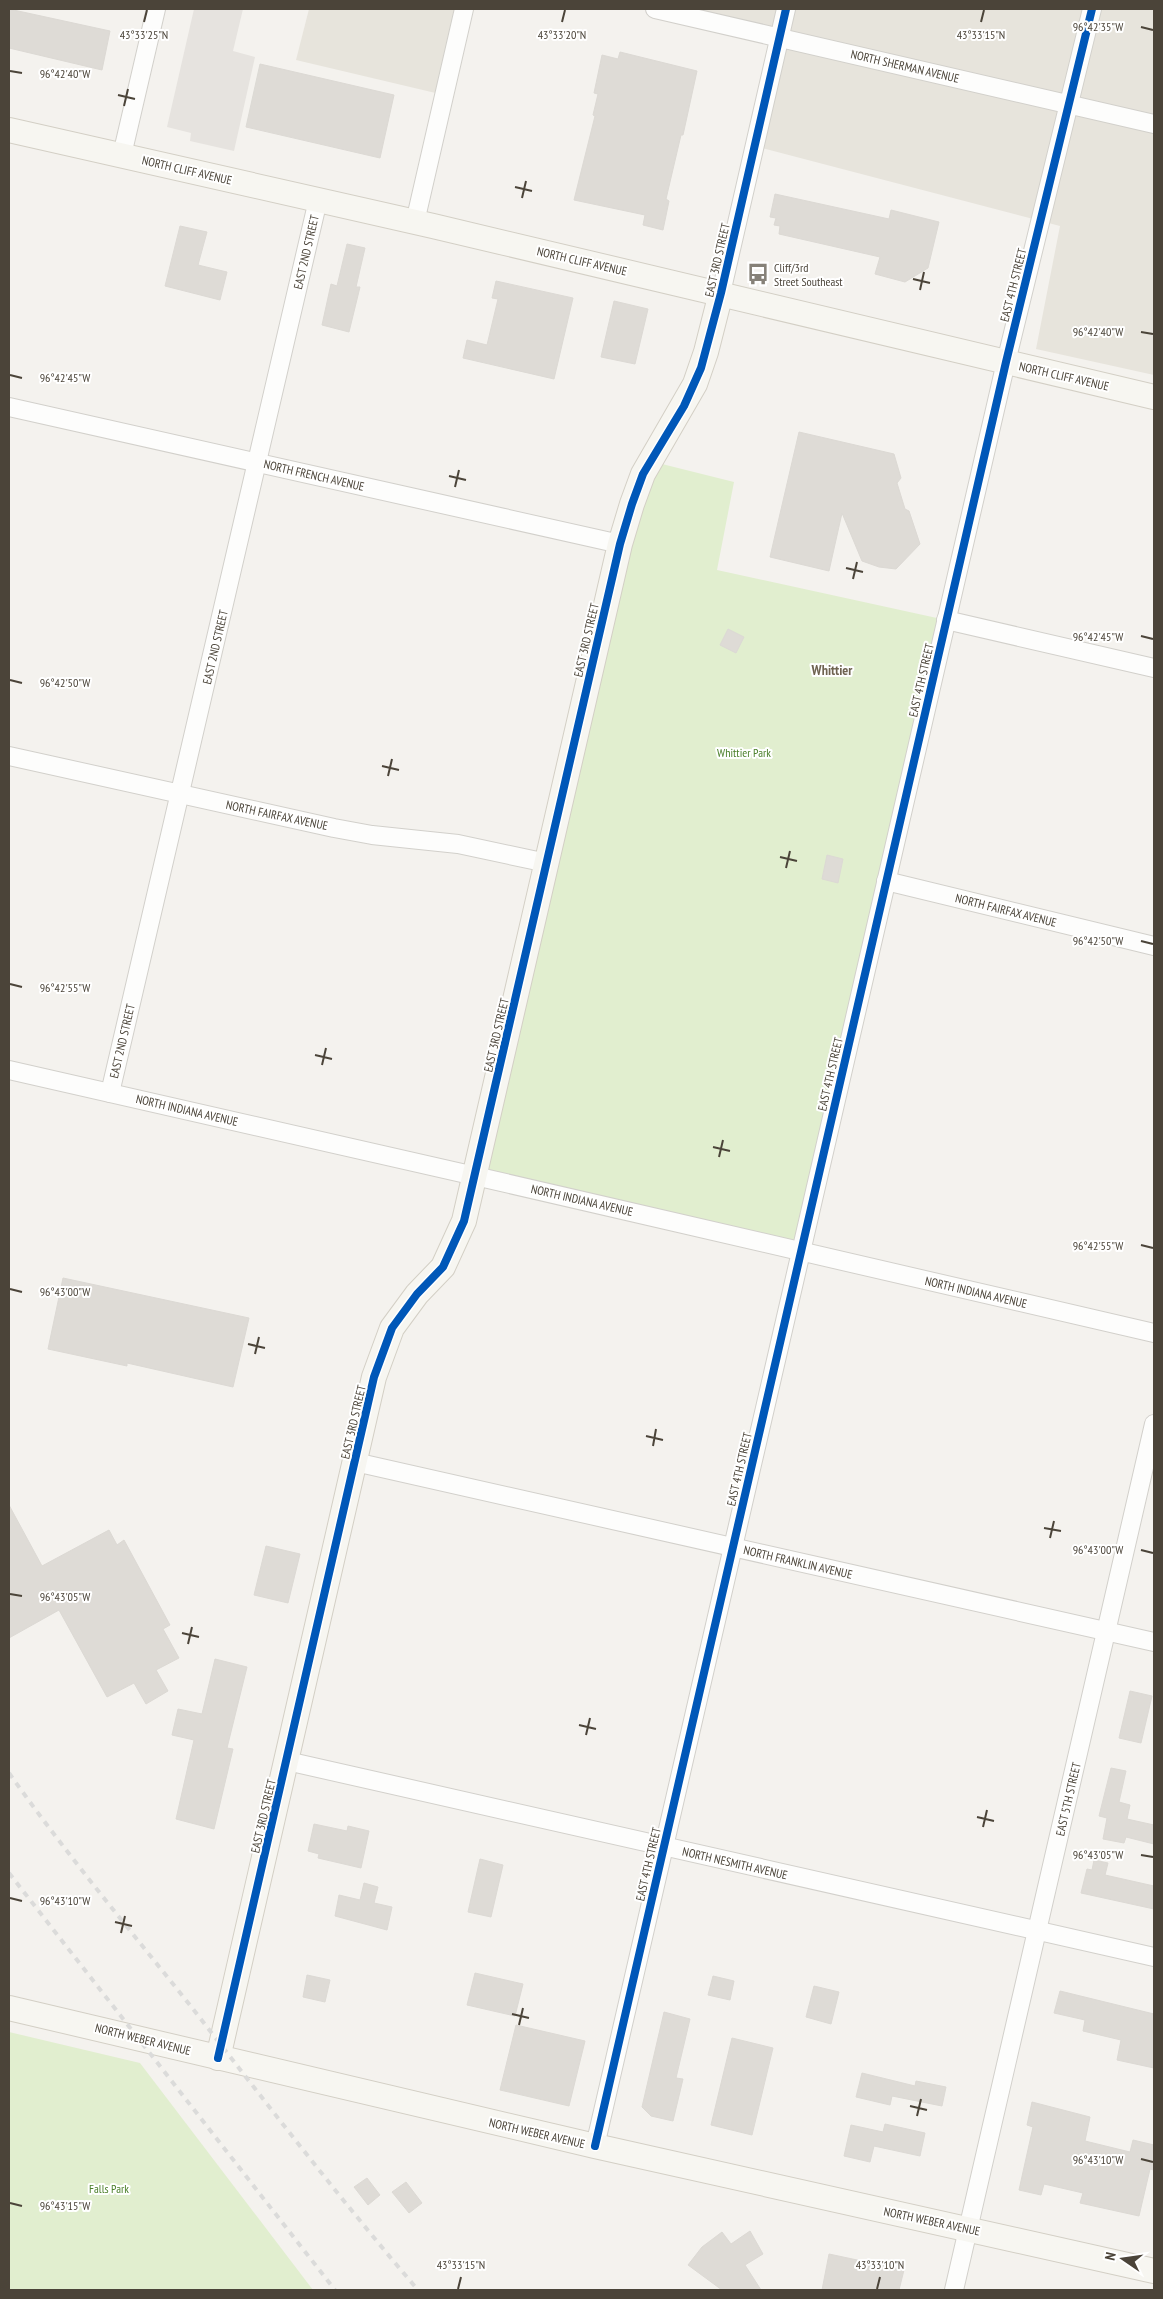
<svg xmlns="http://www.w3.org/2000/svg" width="1163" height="2299" font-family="'PT Sans Narrow',sans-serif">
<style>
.residential{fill:#e7e4dc}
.green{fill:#e1eecf}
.parking{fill:#e6e3df}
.building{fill:#dedbd6;stroke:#dcd9d4}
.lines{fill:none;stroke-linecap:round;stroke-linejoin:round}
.street-casing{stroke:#d2d0cb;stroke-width:20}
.secondary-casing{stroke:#d3cfc5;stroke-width:26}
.street{stroke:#fdfdfc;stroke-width:18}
.secondary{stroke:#f7f6f1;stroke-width:24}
.rail{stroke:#dbdbda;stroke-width:4;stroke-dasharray:6 6;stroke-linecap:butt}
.cycleway-casing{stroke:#fff;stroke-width:11}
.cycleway{stroke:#0057b8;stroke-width:8}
.ticks{fill:none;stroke:#4b4439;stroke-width:2}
.labels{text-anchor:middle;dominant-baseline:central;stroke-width:4;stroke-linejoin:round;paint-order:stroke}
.street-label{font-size:12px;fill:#4b4439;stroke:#fff}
.poi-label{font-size:12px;fill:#4b4439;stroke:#fff;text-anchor:start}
.park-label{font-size:12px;fill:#4a7f2a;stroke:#fff}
.neighbourhood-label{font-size:14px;font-weight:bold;fill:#6e6250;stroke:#fff}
.ticks-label{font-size:12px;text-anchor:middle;fill:#4b4439;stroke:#fff;stroke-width:4;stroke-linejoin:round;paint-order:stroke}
</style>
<rect width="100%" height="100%" fill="#f4f2ee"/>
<g class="residential">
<polygon points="309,9 464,9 444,95 296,60"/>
<polygon points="656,9 1154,9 1154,375 1036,349 1060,226 754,146 779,37"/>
</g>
<g class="green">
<polygon points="650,461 734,482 717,570 946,620 801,1251 475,1176"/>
<polygon points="9,2032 140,2063 313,2290 9,2290"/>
</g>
<polygon class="parking" points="194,9 243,9 233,51 255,57 234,151 190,141 191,133 167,127"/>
<g class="building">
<polygon points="9,9 110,31 102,70 9,48"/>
<polygon points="620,52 697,71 683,135 681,135 666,199 669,201 663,230 643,225 645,215 574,200 595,116 593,115 598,94 594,93 602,55 618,59"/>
<polygon points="260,64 394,95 380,158 246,127"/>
<polygon points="775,194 889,219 891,210 939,222 928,268 905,282 875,274 880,257 779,234 780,226 774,225 776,218 770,217"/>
<polygon points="180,226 207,232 198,265 227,272 220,300 165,286"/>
<polygon points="347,244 365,248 356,287 360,287 349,332 322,325 331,284 337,286"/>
<polygon points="496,281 573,298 554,379 463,358 467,340 487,345 498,299 492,298"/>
<polygon points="614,301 648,309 635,364 601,357"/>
<polygon points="799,432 894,454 901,478 897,483 905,509 909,511 920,544 896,569 879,567 862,561 842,513 829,571 770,557"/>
<polygon points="728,629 744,637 736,653 720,645"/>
<polygon points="827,855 843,859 838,883 822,879"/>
<polygon points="63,1278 249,1318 233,1387 127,1363 127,1366 48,1349"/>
<polygon points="9,1505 42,1566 109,1530 117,1545 124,1540 170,1625 163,1629 179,1658 156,1670 168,1691 146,1704 134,1683 107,1697 59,1610 9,1638"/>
<polygon points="266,1546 300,1554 288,1603 254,1595"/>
<polygon points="215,1659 247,1667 227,1748 233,1749 214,1829 176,1819 194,1740 172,1735 178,1709 202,1714"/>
<polygon points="1130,1691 1152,1696 1141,1743 1119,1738"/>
<polygon points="1111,1768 1126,1771 1119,1802 1130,1805 1127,1819 1154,1825 1154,1844 1126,1837 1124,1843 1103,1839 1107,1818 1099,1816"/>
<polygon points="314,1824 347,1831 348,1826 369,1831 361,1868 318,1858 319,1854 308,1851"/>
<polygon points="480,1859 503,1865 491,1917 468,1912"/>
<polygon points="1094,1860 1108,1863 1105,1875 1154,1886 1154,1909 1081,1893 1087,1869 1092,1870"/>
<polygon points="364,1883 378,1887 374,1903 392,1907 387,1930 335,1916 339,1895 360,1900"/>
<polygon points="475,1973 523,1984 515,2016 467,2005"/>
<polygon points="307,1975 330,1980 325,2002 303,1997"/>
<polygon points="713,1976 734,1981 730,2000 708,1995"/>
<polygon points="814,1986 839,1992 831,2024 806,2017"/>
<polygon points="1060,1991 1154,2014 1154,2068 1117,2060 1121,2040 1083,2031 1085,2020 1054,2013"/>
<polygon points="664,2012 690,2019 676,2078 683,2079 673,2121 651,2116 642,2107"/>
<polygon points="516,2025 585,2041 569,2106 500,2090"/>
<polygon points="732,2038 773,2048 752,2135 711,2125"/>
<polygon points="862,2073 915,2086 916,2081 946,2087 942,2106 892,2096 890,2105 856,2097"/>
<polygon points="1032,2102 1090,2117 1085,2141 1130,2152 1133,2140 1154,2145 1154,2170 1150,2169 1139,2216 1080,2203 1083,2193 1044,2184 1041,2195 1019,2190 1033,2127 1027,2125"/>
<polygon points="885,2124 925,2133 920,2156 874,2146 870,2162 844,2156 851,2125 883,2132"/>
<polygon points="367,2178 380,2195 368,2205 354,2187"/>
<polygon points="406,2182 422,2203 409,2213 392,2192"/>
<polygon points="750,2231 763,2254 745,2265 761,2290 722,2290 688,2265 702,2247 722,2232 731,2244"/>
<polygon points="829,2254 904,2270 899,2290 822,2290"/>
</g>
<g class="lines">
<g class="street-casing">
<g id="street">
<polyline points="655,9 1154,124"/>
<polyline points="122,155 156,9"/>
<polyline points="415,222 464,9"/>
<polyline points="721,293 786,9"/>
<polyline points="9,407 620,544"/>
<polyline points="946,620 1154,668"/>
<polyline points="9,756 334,828 372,835 458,844 547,863"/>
<polyline points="886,881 1154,946"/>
<polyline points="9,1070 475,1176 1154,1333"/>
<polyline points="110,1093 318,200"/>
<polyline points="355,1462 1154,1642"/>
<polyline points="287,1761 1154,1957"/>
<polyline points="595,2146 1006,362 1092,9"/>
<polyline points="954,2290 1154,1424"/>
</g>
</g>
<g class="secondary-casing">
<g id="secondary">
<polyline points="9,130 433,226 1154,397"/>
<polyline points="9,2008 595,2146 1154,2271"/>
<polyline points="218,2058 374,1377 392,1328 417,1294 443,1267 464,1221 620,544 632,504 643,474 695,384 706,352 721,293"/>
</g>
</g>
<use href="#street" class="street"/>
<use href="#secondary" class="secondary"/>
<g class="rail">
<path d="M 9,1773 C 67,1855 131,1931 193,2009 C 267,2104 340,2199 418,2290"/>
<polyline points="9,1873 335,2290"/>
</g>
<g class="cycleway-casing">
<g id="cycleway">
<polyline points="218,2058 374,1377 392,1328 417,1294 443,1267 464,1221 620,544 632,504 643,474 684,406 701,368 721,293 786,9"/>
<polyline points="595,2146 1006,362 1092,9"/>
</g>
</g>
<use href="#cycleway" class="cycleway"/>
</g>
<path class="ticks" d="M 144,22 L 147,10M 562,22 L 565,10M 981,22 L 984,10M 1141,27 L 1153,30M 10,71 L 22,73M 118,95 L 135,99M 124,106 L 128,89M 515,187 L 532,191M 522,198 L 526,181M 913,279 L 930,283M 920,290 L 924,272M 1141,332 L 1153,334M 10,375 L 22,378M 449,476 L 466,480M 455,487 L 459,470M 846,568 L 863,572M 853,579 L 857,562M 1141,636 L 1153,639M 10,680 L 22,683M 382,766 L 399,770M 388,776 L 392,759M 780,857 L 797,861M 786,868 L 790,851M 1141,941 L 1153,944M 10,984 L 22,987M 315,1055 L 332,1059M 322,1065 L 326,1048M 713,1147 L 730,1151M 719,1157 L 723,1140M 1141,1245 L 1153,1248M 10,1289 L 22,1292M 248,1344 L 265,1348M 255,1354 L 259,1337M 646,1436 L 663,1440M 653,1446 L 656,1429M 1044,1528 L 1061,1531M 1050,1538 L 1054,1521M 1141,1550 L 1153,1553M 10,1594 L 22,1596M 182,1633 L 199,1637M 188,1644 L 192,1627M 579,1725 L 596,1729M 586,1735 L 590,1718M 977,1817 L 994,1821M 983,1827 L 987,1810M 1141,1855 L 1153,1857M 10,1898 L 22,1901M 115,1922 L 132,1926M 121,1933 L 125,1916M 512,2014 L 529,2018M 519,2025 L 523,2008M 910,2106 L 927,2110M 917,2116 L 921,2099M 1141,2159 L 1153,2162M 10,2203 L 22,2206M 458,2289 L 461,2277M 877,2289 L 880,2277"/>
<defs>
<g id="bus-bare" transform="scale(1.725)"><path d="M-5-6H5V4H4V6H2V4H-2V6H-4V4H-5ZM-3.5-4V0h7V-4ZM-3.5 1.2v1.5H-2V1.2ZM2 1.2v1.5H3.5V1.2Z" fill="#868178" stroke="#fff" stroke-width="2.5" paint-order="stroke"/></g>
</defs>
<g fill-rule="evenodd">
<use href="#bus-bare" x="758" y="274"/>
</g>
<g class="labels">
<g class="street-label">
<text transform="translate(905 66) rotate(13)">NORTH SHERMAN AVENUE</text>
<text transform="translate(187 170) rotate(13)">NORTH CLIFF AVENUE</text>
<text transform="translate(306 252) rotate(-77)">EAST 2ND STREET</text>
<text transform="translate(717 260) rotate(-77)">EAST 3RD STREET</text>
<text transform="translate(582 261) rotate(13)">NORTH CLIFF AVENUE</text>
<text transform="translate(1013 285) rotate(-76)">EAST 4TH STREET</text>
<text transform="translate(1064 376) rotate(13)">NORTH CLIFF AVENUE</text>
<text transform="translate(314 475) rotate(13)">NORTH FRENCH AVENUE</text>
<text transform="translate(586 640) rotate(-77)">EAST 3RD STREET</text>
<text transform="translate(215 647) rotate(-77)">EAST 2ND STREET</text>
<text transform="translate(921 680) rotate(-77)">EAST 4TH STREET</text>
<text transform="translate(277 815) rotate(12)">NORTH FAIRFAX AVENUE</text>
<text transform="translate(1006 910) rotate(14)">NORTH FAIRFAX AVENUE</text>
<text transform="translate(496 1035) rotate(-77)">EAST 3RD STREET</text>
<text transform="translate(122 1041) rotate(-77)">EAST 2ND STREET</text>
<text transform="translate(830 1074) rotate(-77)">EAST 4TH STREET</text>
<text transform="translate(187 1110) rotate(13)">NORTH INDIANA AVENUE</text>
<text transform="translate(582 1200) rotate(13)">NORTH INDIANA AVENUE</text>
<text transform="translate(976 1292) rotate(13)">NORTH INDIANA AVENUE</text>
<text transform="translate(353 1422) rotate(-77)">EAST 3RD STREET</text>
<text transform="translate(739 1469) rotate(-77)">EAST 4TH STREET</text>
<text transform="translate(798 1562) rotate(13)">NORTH FRANKLIN AVENUE</text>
<text transform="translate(1068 1799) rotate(-77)">EAST 5TH STREET</text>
<text transform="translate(263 1816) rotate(-77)">EAST 3RD STREET</text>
<text transform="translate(735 1863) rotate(13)">NORTH NESMITH AVENUE</text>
<text transform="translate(648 1864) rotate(-77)">EAST 4TH STREET</text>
<text transform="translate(143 2039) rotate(14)">NORTH WEBER AVENUE</text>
<text transform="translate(537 2133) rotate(13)">NORTH WEBER AVENUE</text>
<text transform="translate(932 2221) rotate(12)">NORTH WEBER AVENUE</text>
</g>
<g class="poi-label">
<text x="774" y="267">Cliff/3rd<tspan x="774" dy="14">Street Southeast</tspan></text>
</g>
<g class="park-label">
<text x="744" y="752">Whittier Park</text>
<text x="109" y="2188">Falls Park</text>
</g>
<g class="neighbourhood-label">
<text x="832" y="670">Whittier</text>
</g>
</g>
<g class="ticks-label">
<text x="1098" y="31">96°42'35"W</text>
<text x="144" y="39">43°33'25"N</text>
<text x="562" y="39">43°33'20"N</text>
<text x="981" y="39">43°33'15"N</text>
<text x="65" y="78">96°42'40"W</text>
<text x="1098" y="336">96°42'40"W</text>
<text x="65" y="382">96°42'45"W</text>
<text x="1098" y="641">96°42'45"W</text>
<text x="65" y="687">96°42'50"W</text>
<text x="1098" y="945">96°42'50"W</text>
<text x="65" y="992">96°42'55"W</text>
<text x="1098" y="1250">96°42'55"W</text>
<text x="65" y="1296">96°43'00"W</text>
<text x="1098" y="1554">96°43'00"W</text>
<text x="65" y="1601">96°43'05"W</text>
<text x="1098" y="1859">96°43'05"W</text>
<text x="65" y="1905">96°43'10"W</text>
<text x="1098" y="2164">96°43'10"W</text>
<text x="65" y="2210">96°43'15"W</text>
<text x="461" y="2269">43°33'15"N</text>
<text x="880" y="2269">43°33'10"N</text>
</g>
<rect width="1163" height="2299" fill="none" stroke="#4b4439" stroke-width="20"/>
<g transform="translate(1123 2259) rotate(283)" stroke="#ffffff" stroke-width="4" paint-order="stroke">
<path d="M0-4L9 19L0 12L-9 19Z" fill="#4b4439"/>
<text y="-8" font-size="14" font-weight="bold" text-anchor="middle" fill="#4b4439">N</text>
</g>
</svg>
